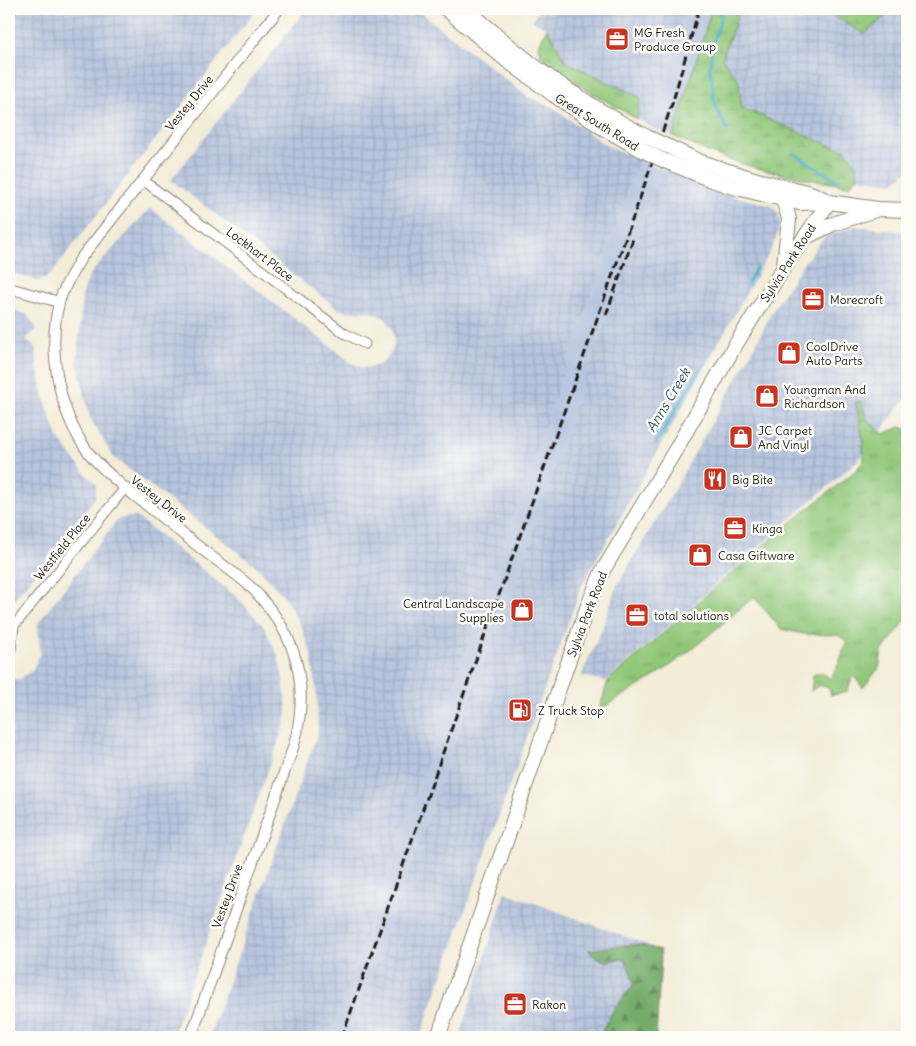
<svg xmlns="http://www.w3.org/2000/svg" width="916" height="1046" font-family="Delius,sans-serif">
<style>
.industrial{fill:url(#industrial-grid)}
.railway{fill:#b7c5de}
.grass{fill:url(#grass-tufts);stroke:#56724a}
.forest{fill:url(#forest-firs);stroke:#486442}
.wetland{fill:url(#wetland-marsh);stroke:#56724a}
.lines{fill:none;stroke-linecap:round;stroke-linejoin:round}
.stream{stroke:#48afc7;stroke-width:3}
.minor-casing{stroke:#88847a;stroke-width:11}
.tertiary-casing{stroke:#88847a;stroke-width:12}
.primary-casing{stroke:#88847a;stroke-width:16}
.minor{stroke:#fff;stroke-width:9}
.tertiary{stroke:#fff;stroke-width:10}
.primary{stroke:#fff;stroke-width:14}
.rail{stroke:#1c1c1c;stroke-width:3;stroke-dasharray:8 4;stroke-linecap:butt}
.primary-bridge-casing{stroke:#88847a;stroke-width:16;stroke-linecap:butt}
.primary-bridge{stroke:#fff;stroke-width:14}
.labels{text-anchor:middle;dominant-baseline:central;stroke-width:5;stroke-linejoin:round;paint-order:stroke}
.poi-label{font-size:12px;fill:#1c1c1c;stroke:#fdfcf7;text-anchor:start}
.street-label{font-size:12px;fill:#1c1c1c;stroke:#fdfcf7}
.water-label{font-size:14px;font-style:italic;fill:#305e69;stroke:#fdfcf7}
</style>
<defs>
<pattern id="industrial-grid" width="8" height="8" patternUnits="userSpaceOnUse" patternTransform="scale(1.25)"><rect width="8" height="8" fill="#b7c5de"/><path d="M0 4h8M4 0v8" fill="none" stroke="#9da9be"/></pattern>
<pattern id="grass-tufts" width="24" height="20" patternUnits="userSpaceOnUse" patternTransform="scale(1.25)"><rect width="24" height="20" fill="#91c779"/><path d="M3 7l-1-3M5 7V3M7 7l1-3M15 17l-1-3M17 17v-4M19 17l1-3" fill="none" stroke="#7caa68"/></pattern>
<pattern id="forest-firs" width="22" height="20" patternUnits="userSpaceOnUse" patternTransform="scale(1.25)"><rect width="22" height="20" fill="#74ac69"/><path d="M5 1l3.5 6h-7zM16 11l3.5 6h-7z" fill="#5e8b56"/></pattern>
<pattern id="wetland-marsh" width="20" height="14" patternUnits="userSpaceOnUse" patternTransform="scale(1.25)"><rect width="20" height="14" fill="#91c779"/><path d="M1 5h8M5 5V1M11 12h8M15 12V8" fill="none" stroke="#7caa68"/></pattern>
</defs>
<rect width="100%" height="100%" fill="#fdfcf7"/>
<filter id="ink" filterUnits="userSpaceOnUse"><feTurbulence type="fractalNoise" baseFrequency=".02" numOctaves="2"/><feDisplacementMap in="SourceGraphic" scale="10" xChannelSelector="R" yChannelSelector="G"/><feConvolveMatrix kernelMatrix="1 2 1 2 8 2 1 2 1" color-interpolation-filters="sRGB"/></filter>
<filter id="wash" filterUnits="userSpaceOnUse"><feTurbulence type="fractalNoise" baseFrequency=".0096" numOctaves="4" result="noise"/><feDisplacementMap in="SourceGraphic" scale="20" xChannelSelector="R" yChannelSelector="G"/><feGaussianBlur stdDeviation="1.12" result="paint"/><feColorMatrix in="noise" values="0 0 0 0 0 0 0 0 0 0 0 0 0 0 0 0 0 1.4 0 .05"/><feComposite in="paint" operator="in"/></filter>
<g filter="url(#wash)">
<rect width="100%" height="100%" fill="#f3ecd7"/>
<g class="industrial">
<polygon points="9,9 257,9 64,257 52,274 38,281 9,272"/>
<polygon points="306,9 416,9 528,97 552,107 607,146 639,160 330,1037 209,1037 318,732 317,696 311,654 301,626 284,596 255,565 114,458 90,418 77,362 82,296 90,274 150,208 352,363 363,368 372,367 383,363 391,353 395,341 392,328 385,318 370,311 348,312 338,309 171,180"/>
<polygon points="540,9 686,9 651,127 637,119 640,98 566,62 547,28 532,20"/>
<polygon points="740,9 821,9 865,34 884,17 899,9 907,9 907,173 905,172 901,177 893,183 857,178 857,168 846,150 831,146 742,108 738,79 722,59"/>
<polygon points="662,169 717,192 772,206 779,214 780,226 772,248 581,587 420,1037 349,1037 483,663 500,620 515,588 580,390"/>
<polygon points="856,226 907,232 907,397 858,460 606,681 581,676 602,629 616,587 675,488 755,346 771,313 803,264 822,240 827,236"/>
<polygon points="9,308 27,315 37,329 26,339 35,347 38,369 44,398 58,438 83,471 96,484 95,498 9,606"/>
<polygon points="128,517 137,517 238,598 264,627 278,656 283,679 287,711 284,726 172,1037 9,1037 9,680 20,679 33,670 40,654 38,623 118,519"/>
<polygon points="505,892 653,947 634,1037 460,1037"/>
</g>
<g class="railway">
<polygon points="686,9 712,9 673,136 651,127"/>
<polygon points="639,160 662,169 580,390 515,588 500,620 483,663 349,1037 330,1037"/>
</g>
<g class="grass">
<polygon points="547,28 566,62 641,98 637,119 563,76 548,63 541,55 539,45"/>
<path d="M 860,401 L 867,420 L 884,434 L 900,427 L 907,429 L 907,615 L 905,617 L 906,620 L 882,651 L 879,668 L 863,688 L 853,675 L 847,692 L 831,695 L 829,688 L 819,685 L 811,691 L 813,675 L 821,672 L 831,679 C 838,667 842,654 847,641 L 838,635 L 804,634 L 781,629 L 754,597 C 726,620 700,644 671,665 C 648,682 623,695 599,710 L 608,681 L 779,532 L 854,472 L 864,461 L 862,436 L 856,402 Z"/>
</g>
<polygon class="forest" points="626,945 640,945 660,950 661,958 656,1037 599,1037 614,1009 634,984 626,960 617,959 607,962 594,956 588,950"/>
<g class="wetland">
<path d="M 712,9 L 740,9 L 722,59 L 738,79 L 742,108 L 831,146 L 846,150 L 857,168 L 857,178 L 849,186 C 804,179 758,171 716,155 C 701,149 687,143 673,136 Z"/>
<polygon points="821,9 899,9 884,17 865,34"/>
</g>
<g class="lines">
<g class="stream">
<polyline points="723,9 713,44 710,68 715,105 727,130"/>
<polyline points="793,153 838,181"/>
<polyline points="748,283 756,268"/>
<polyline points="656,443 700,369"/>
</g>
</g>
</g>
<g filter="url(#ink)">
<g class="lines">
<g class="minor-casing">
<g id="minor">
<polyline points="143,180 344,333 365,344"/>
<polyline points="11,649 14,626 125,488"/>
</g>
</g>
<g class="tertiary-casing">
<g id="tertiary">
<polyline points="9,288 59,302"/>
<path d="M 191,1037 L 294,745 C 308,693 301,645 265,603 C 261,598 257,593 253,589 C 239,576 223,565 208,554 C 180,532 153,510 125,488 C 112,477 99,466 89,453 C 59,414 47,350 59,303 C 63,287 73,272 81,258 L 279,9"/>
</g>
</g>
<g class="primary-casing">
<g id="primary">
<polyline points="446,9 505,59 554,95 603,128 642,150"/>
<path d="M 466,9 C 493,32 520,56 549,77 C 580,99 613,119 647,137"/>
<polyline points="669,147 699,161 728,171 757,180 811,193 826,200"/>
<polyline points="665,161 709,179 733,187 799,203 829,202 878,209 907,210"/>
<polyline points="783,200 788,215 789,220 784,264"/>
<polyline points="804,238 833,224 875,210"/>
<polyline points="438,1037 587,608 602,572 676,449 733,349 784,267 829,202"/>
</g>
</g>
<use href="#minor" class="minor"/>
<use href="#tertiary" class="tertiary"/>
<use href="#primary" class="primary"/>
<g class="rail">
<polyline points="606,315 633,239"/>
<polyline points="342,1037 641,195 673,101 699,9"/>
</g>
<g class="primary-bridge-casing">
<g id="primary-bridge">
<polyline points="647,137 669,147"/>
<polyline points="642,150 665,161"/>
</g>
</g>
<use href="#primary-bridge" class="primary-bridge"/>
</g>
</g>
<defs>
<g id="office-square" transform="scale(1.25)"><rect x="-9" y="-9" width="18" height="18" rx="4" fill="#c8321e" stroke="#fdfcf7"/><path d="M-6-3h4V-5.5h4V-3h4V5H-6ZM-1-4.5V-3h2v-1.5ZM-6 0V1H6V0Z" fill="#fff"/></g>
<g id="shop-square" transform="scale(1.25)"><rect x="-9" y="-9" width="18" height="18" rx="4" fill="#c8321e" stroke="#fdfcf7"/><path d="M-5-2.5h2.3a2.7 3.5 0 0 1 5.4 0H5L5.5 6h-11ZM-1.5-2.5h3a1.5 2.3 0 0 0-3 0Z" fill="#fff"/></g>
<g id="restaurant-square" transform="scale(1.25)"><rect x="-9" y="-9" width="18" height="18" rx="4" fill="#c8321e" stroke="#fdfcf7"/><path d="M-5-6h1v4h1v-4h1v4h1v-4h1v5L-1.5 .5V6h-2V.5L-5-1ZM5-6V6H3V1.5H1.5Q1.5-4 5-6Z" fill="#fff"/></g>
<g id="fuel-square" transform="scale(1.25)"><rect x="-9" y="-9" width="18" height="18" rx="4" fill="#c8321e" stroke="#fdfcf7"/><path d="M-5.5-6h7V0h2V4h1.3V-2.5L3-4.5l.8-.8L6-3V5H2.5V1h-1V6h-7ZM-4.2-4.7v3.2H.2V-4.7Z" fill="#fff"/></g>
</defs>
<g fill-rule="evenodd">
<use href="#office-square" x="617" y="39"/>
<use href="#office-square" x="813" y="299"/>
<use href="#shop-square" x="789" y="353"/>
<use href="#shop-square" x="767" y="396"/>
<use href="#shop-square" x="741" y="437"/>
<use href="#restaurant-square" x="715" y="479"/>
<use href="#office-square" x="735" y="528"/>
<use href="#shop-square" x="700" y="555"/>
<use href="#shop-square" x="522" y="610"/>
<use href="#office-square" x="637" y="615"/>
<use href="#fuel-square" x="520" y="710"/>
<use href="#office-square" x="515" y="1004"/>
</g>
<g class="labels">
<g class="poi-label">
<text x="634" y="32">MG Fresh<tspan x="634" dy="14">Produce Group</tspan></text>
<text x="830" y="299">Morecroft</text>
<text x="806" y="346">CoolDrive<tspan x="806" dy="14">Auto Parts</tspan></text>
<text x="784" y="389">Youngman And<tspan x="784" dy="14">Richardson</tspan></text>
<text x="758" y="430">JC Carpet<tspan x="758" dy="14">And Vinyl</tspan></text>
<text x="732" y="479">Big Bite</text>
<text x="752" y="528">Kinga</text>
<text x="718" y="555">Casa Giftware</text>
<text x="504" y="603" text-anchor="end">Central Landscape<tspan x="504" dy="14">Supplies</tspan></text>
<text x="654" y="615">total solutions</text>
<text x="538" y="710">Z Truck Stop</text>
<text x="532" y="1004">Rakon</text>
</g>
<g class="street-label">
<text transform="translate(189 103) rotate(-51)">Vestey Drive</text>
<text transform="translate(597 122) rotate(32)">Great South Road</text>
<text transform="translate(260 254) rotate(37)">Lockhart Place</text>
<text transform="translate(788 263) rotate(-57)">Sylvia Park Road</text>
<text transform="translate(159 499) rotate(38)">Vestey Drive</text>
<text transform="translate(62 547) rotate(-51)">Westfield Place</text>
<text transform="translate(587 614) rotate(-69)">Sylvia Park Road</text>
<text transform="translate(227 896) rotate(-70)">Vestey Drive</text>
</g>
<g class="water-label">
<text transform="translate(668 400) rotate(-59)">Anns Creek</text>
</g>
</g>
<rect width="916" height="1046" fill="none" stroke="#fdfcf7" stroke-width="30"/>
</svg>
